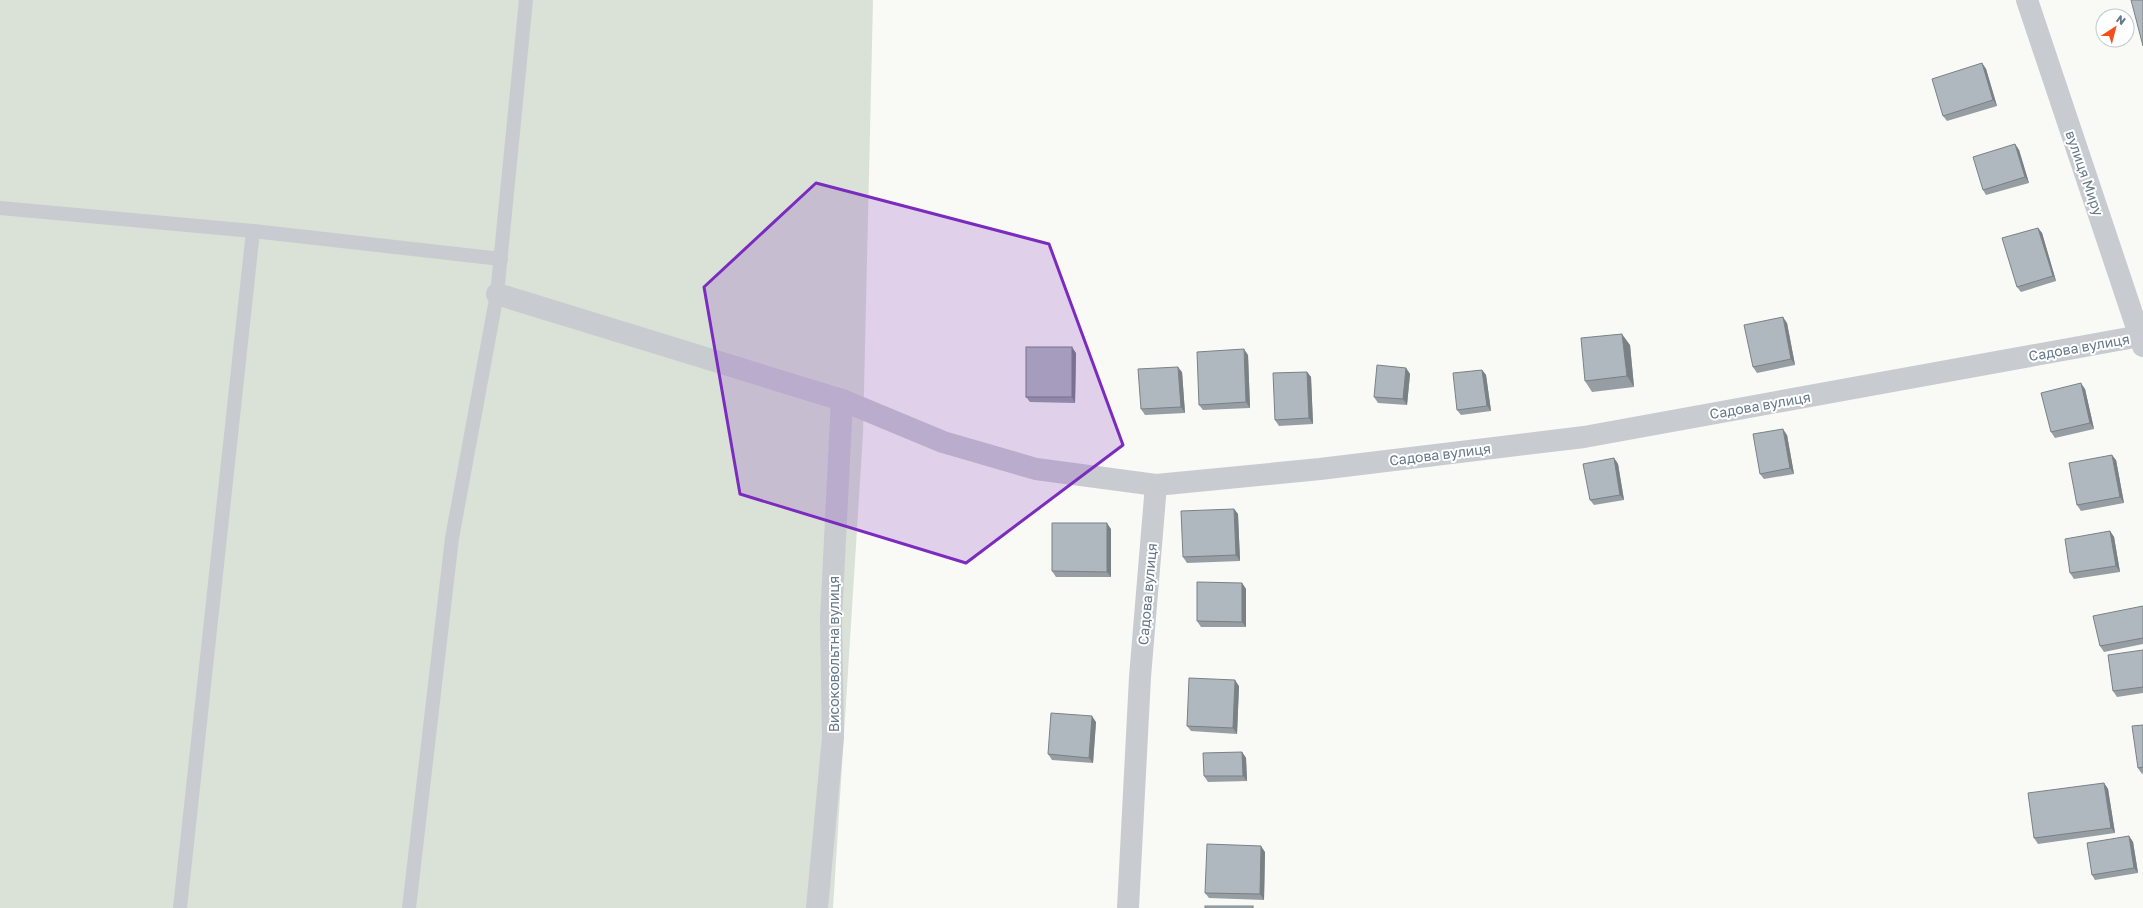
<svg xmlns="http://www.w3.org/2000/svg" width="2143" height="908" font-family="'Golos Text',sans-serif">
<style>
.green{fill:#dae1d6}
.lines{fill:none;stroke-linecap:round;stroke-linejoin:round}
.service{stroke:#c8ccd0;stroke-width:14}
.minor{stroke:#c8ccd0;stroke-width:22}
.tertiary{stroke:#c8ccd0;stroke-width:22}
.wall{fill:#969ea3}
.shaded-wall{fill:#7a8185}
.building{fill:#afb8be;stroke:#7a8185}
.marked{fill:#7b2cbf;fill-opacity:0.2;stroke:#7b2cbf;stroke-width:3;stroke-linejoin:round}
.labels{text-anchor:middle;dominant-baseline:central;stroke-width:4;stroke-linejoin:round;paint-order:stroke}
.street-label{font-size:14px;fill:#65798a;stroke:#fff}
</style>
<rect width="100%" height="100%" fill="#f9f9f6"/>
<polygon class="green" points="0,0 873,0 863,434 833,908 0,908"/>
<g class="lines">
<g class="service">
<polyline points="0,208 253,231 501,259"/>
<polyline points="180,908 253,231"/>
<polyline points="409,908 452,538 497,294 526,0"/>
</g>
<g class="minor">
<polyline points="497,294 842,400 943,442 1036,469 1156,485 1320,469 1584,437 2140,336"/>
<polyline points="817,908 833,737 831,619 842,400"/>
<polyline points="1128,908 1140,677 1156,485"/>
</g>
<polyline class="tertiary" points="2027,0 2143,346"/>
</g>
<g class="wall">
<polygon points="1982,63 1986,69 1997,106 1947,121 1943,116"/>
<polygon points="2015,144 2019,150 2029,183 1986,195 1983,190"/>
<polygon points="2038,228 2042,233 2056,281 2021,292 2017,287"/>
<polygon points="1787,323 1795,365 1757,373 1753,367"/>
<polygon points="1630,345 1634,387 1592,392 1585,381"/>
<polygon points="1076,353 1075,403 1030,402 1026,397"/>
<polygon points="1248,355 1250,408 1203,410 1199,405"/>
<polygon points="1406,368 1410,374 1407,405 1378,403 1374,397"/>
<polygon points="1482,370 1486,375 1491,411 1461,415 1457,410"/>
<polygon points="1182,372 1185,413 1145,415 1141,409"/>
<polygon points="1307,372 1311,377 1313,424 1279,426 1275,420"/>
<polygon points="2085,389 2094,429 2055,438 2051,432"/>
<polygon points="1787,435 1794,474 1764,479 1760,474"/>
<polygon points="1614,458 1618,464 1624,500 1594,505 1590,500"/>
<polygon points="2116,460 2124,503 2081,511 2077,505"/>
<polygon points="1234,509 1238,514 1240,561 1187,563 1183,557"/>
<polygon points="1111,529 1111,577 1056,577 1052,571"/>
<polygon points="2110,531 2114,537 2120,572 2074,579 2070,573"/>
<polygon points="1242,583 1246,589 1246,627 1201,627 1197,621"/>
<polygon points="2143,606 2143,644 2104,652 2100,646"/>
<polygon points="2143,650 2143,693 2117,697 2113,691"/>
<polygon points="1239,686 1237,734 1191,731 1187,726"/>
<polygon points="1096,722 1093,763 1052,760 1048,754"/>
<polygon points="2143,725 2143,773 2142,774 2138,768"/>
<polygon points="1242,752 1246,758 1247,781 1208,782 1204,776"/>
<polygon points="2104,783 2108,789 2115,833 2038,844 2034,838"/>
<polygon points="2129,836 2133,842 2138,873 2095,880 2092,875"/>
<polygon points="1265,852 1264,900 1209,898 1205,893"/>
</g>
<g class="shaded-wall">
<polygon points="1982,63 1986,69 1997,106 1993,100"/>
<polygon points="2015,144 2019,150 2029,183 2025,177"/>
<polygon points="2038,228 2042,233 2056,281 2053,276"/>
<polygon points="1783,317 1787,323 1795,365 1791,359"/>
<polygon points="1622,334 1630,345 1634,387 1627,376"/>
<polygon points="1072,347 1076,353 1075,403 1072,397"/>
<polygon points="1244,349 1248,355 1250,408 1246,402"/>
<polygon points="1178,367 1182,372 1185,413 1181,407"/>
<polygon points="1406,368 1410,374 1407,405 1403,399"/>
<polygon points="1482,370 1486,375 1491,411 1487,406"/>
<polygon points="1307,372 1311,377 1313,424 1309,418"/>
<polygon points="2081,383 2085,389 2094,429 2090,423"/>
<polygon points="1783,429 1787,435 1794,474 1790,468"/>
<polygon points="2112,455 2116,460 2124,503 2120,497"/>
<polygon points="1614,458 1618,464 1624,500 1620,495"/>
<polygon points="1234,509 1238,514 1240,561 1236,555"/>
<polygon points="1107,523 1111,529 1111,577 1107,572"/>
<polygon points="2110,531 2114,537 2120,572 2116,566"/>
<polygon points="1242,583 1246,589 1246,627 1242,622"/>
<polygon points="1235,680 1239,686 1237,734 1233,728"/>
<polygon points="1092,716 1096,722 1093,763 1089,758"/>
<polygon points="1242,752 1246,758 1247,781 1243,776"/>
<polygon points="2104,783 2108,789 2115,833 2111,828"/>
<polygon points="2129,836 2133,842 2138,873 2134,868"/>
<polygon points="1261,846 1265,852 1264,900 1260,894"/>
</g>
<g class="building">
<polygon points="2131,0 2143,0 2143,46"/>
<polygon points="1982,63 1993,100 1943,116 1932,79"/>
<polygon points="2015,144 2025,177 1983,190 1973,157"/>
<polygon points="2038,228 2053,276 2017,287 2002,238"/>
<polygon points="1783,317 1791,359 1753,367 1744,325"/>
<polygon points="1622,334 1627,376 1585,381 1581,338"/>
<rect x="1026" y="347" width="46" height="50"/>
<polygon points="1244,349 1246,402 1199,405 1197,352"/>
<polygon points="1377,365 1406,368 1403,399 1374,397"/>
<polygon points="1178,367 1181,407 1141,409 1138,369"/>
<polygon points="1482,370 1487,406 1457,410 1453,373"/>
<polygon points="1307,372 1309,418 1275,420 1273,373"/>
<polygon points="2081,383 2090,423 2051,432 2041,393"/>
<polygon points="1783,429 1790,468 1760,474 1753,434"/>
<polygon points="2112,455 2120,497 2077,505 2069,463"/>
<polygon points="1614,458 1620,495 1590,500 1583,464"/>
<polygon points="1234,509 1236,555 1183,557 1181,511"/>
<polygon points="1052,523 1107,523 1107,572 1052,571"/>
<polygon points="2110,531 2116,566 2070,573 2065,539"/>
<polygon points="1197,582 1242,583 1242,622 1197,621"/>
<polygon points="2143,606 2143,638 2100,646 2093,616"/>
<polygon points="2143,650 2143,687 2113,691 2108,655"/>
<polygon points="1189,678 1235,680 1233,728 1187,726"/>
<polygon points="1051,713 1092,716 1089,758 1048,754"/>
<polygon points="2143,725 2143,767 2138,768 2132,726"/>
<polygon points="1242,752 1243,776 1204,776 1203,753"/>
<polygon points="2104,783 2111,828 2034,838 2028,793"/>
<polygon points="2129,836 2134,868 2092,875 2087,843"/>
<polygon points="1207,844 1261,846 1260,894 1205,893"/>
<rect x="1205" y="906" width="48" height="2"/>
</g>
<path class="marked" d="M 816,183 L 1049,244 L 1123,445 L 966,563 L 740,494 L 704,287 Z"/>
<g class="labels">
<g class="street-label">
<text transform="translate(2085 173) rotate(71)">вулиця Миру</text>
<text transform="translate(2079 347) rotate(-10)">Садова вулиця</text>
<text transform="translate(1760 405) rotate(-10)">Садова вулиця</text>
<text transform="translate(1440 454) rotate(-7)">Садова вулиця</text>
<text transform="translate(1147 594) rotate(-85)">Садова вулиця</text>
<text transform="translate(833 654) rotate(-90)">Високовольтна вулиця</text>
</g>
</g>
<g transform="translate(2115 28) rotate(36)"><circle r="19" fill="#ffffff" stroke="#c1c9d0"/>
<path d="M0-3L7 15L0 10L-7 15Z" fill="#f54e1a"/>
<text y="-6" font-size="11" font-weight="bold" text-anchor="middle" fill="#65798a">N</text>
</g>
</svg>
